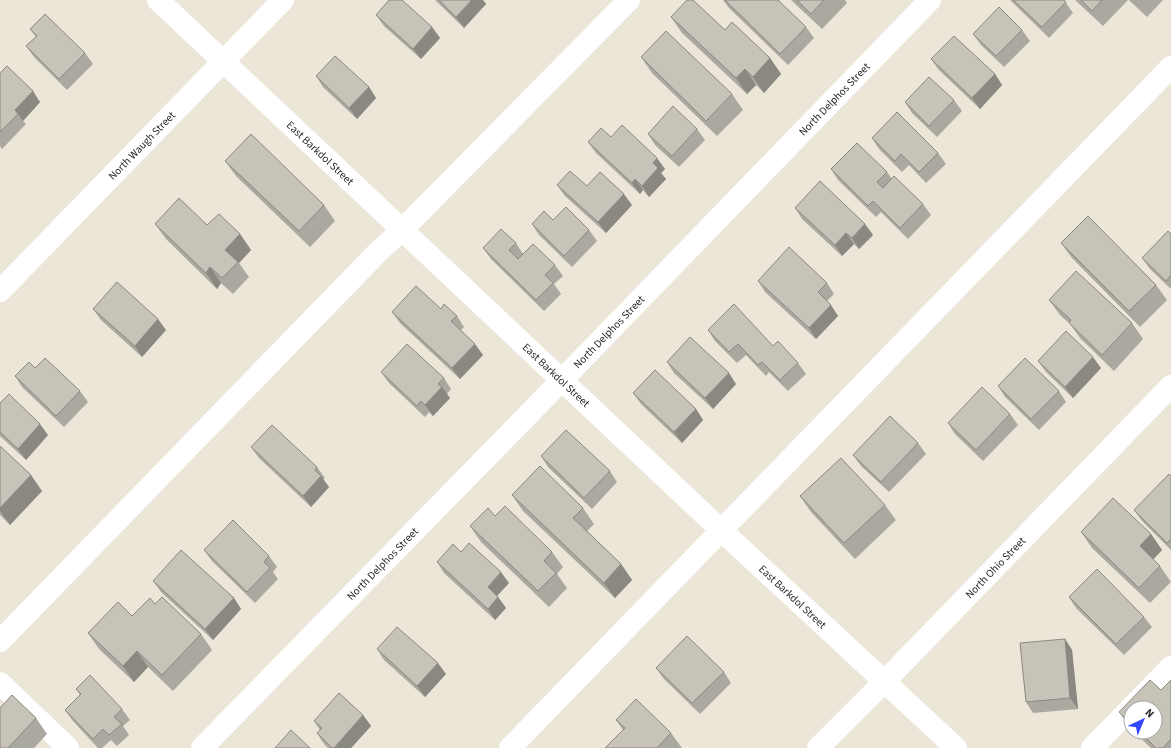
<svg xmlns="http://www.w3.org/2000/svg" width="1171" height="748" font-family="'Source Sans 3',sans-serif">
<style>
.lines{fill:none;stroke-linecap:round;stroke-linejoin:round}
.minor{stroke:#fff;stroke-width:22}
.wall{fill:#aba89f}
.shaded-wall{fill:#8b8882}
.building{fill:#c7c3b9;stroke:#8b8882}
.labels{text-anchor:middle;dominant-baseline:central;stroke-width:3;stroke-linejoin:round;paint-order:stroke}
.street-label{font-size:11px;fill:#292929;stroke:#fff}
</style>
<rect width="100%" height="100%" fill="#ece6d9"/>
<g class="lines">
<g class="minor">
<path id="s1" d="M 158,0 L 722,531 L 956,748"/>
<path id="s2" d="M 0,291 L 283,0"/>
<polyline points="0,641 379,251 402,230 629,0"/>
<polyline points="0,683 68,748"/>
<path id="s3" d="M 202,748 L 562,380 L 930,0"/>
<polyline points="510,748 1171,67"/>
<path id="s4" d="M 818,748 L 884,682 L 1171,386"/>
<polyline points="1092,748 1171,667"/>
</g>
</g>
<g class="wall">
<polygon points="435,0 483,0 486,4 464,28"/>
<polygon points="723,0 778,0 806,27 814,38 788,65 729,8"/>
<polygon points="791,0 845,0 847,3 822,29"/>
<polygon points="1010,0 1064,0 1073,13 1049,38"/>
<polygon points="1075,0 1128,0 1103,26"/>
<polygon points="1129,0 1163,0 1147,17"/>
<polygon points="376,15 432,27 440,38 421,59 384,26"/>
<polygon points="671,17 725,30 770,58 781,74 764,93 756,85 747,94 682,33"/>
<polygon points="30,29 85,53 93,64 67,90 34,57 26,46 36,37"/>
<polygon points="1022,30 1030,41 1004,67 981,45 973,34"/>
<polygon points="641,57 732,94 743,110 717,136 652,73"/>
<polygon points="931,59 995,74 1002,85 980,109 939,70"/>
<polygon points="0,73 40,102 23,121 26,124 2,149 0,146"/>
<polygon points="316,76 369,87 376,98 357,119 323,87"/>
<polygon points="954,100 962,111 937,137 912,113 905,102"/>
<polygon points="697,129 705,140 679,167 655,145 648,134"/>
<polygon points="611,137 665,169 661,173 666,179 649,197 643,190 640,194 596,153 588,142"/>
<polygon points="872,138 938,153 946,164 926,183 909,165 902,172 879,149"/>
<polygon points="225,161 324,205 335,221 310,247 236,176"/>
<polygon points="831,169 887,172 892,179 923,204 931,215 908,239 881,212 876,217 838,180"/>
<polygon points="557,185 587,186 632,205 606,233 565,196"/>
<polygon points="795,208 865,224 873,235 859,249 854,244 842,256 802,219"/>
<polygon points="553,220 589,230 597,241 572,267 539,235 532,224"/>
<polygon points="155,224 207,225 240,234 251,250 239,263 249,277 233,294 221,283 217,289 166,239"/>
<polygon points="1171,234 1171,289 1150,269 1142,258"/>
<polygon points="516,243 523,254 555,265 563,276 554,284 561,294 544,311 491,259 483,248"/>
<polygon points="1061,243 1156,285 1167,300 1140,327 1072,258"/>
<polygon points="758,281 827,283 834,294 827,301 838,316 816,339 765,292"/>
<polygon points="1049,300 1132,323 1143,339 1114,371 1080,338 1070,324 1060,315"/>
<polygon points="93,309 166,330 142,357 101,320"/>
<polygon points="441,309 457,316 464,327 461,330 483,355 460,379 400,323 392,312"/>
<polygon points="708,330 773,346 798,363 806,374 788,391 769,372 766,376 746,355 737,363 715,341"/>
<polygon points="1038,361 1101,368 1073,398 1046,372"/>
<polygon points="667,362 736,384 713,409 674,373"/>
<polygon points="35,368 80,391 88,402 64,427 22,387 15,376"/>
<polygon points="381,372 444,378 451,389 447,394 450,398 433,416 429,412 425,417 389,383"/>
<polygon points="998,386 1059,391 1066,402 1039,430 1005,397"/>
<polygon points="633,393 696,409 703,420 682,443 641,404"/>
<polygon points="0,403 48,435 26,460 0,436"/>
<polygon points="1010,414 1018,425 983,461 955,434 948,423"/>
<polygon points="918,443 926,454 889,492 861,466 853,455"/>
<polygon points="0,446 42,491 10,525 0,515"/>
<polygon points="251,447 317,467 325,478 323,480 329,487 311,507 259,458"/>
<polygon points="541,456 610,471 617,482 592,509 548,467"/>
<polygon points="1171,476 1171,550 1142,521 1134,510"/>
<polygon points="512,495 583,508 594,524 587,531 621,564 632,580 615,598 523,511"/>
<polygon points="800,496 885,505 896,520 855,559 811,512"/>
<polygon points="495,516 552,552 563,567 557,574 567,588 549,607 481,542 470,526"/>
<polygon points="1081,532 1151,534 1162,550 1153,559 1160,566 1171,582 1150,603 1092,548"/>
<polygon points="204,550 269,556 277,567 273,572 278,579 255,603 212,561"/>
<polygon points="461,552 509,583 497,596 506,608 495,620 444,573 437,562"/>
<polygon points="153,581 234,598 241,609 213,640 161,592"/>
<polygon points="1069,597 1144,617 1152,627 1124,655 1076,608"/>
<polygon points="155,604 201,634 212,650 173,691 148,667 134,682 99,649 88,633 132,616"/>
<polygon points="1065,639 1072,650 1078,709 1033,713 1026,702"/>
<polygon points="377,649 446,674 425,697 384,660"/>
<polygon points="656,668 724,672 731,683 700,714 664,679"/>
<polygon points="1171,680 1171,748 1151,748 1134,732 1155,732 1131,708 1131,729 1119,712 1161,690"/>
<polygon points="76,689 122,709 130,720 123,726 129,735 117,746 111,740 102,748 98,748 73,721 65,710 80,695"/>
<polygon points="363,715 371,726 351,748 328,748 324,744 317,733 320,730 314,721"/>
<polygon points="36,718 47,734 34,748 0,748"/>
<polygon points="616,720 671,733 682,748 605,748 623,730"/>
</g>
<g class="shaded-wall">
<polygon points="472,0 483,0 486,4 464,28 456,17"/>
<polygon points="432,27 440,38 421,59 413,49"/>
<polygon points="770,58 781,74 764,93 753,77"/>
<polygon points="745,69 756,85 747,94 736,78"/>
<polygon points="995,74 1002,85 980,109 972,98"/>
<polygon points="369,87 376,98 357,119 349,108"/>
<polygon points="33,91 40,102 23,121 18,114 15,110"/>
<polygon points="657,158 665,169 661,173 666,179 649,197 642,186 653,163"/>
<polygon points="635,179 643,190 640,194 632,183"/>
<polygon points="624,194 632,205 606,233 598,222"/>
<polygon points="865,224 873,235 859,249 852,238"/>
<polygon points="846,233 854,244 842,256 835,245"/>
<polygon points="240,234 251,250 239,263 225,250"/>
<polygon points="210,267 221,283 217,289 206,273"/>
<polygon points="831,305 838,316 816,339 809,328"/>
<polygon points="158,319 166,330 142,357 135,346"/>
<polygon points="475,344 483,355 460,379 452,368"/>
<polygon points="1093,357 1101,368 1073,398 1065,387"/>
<polygon points="729,373 736,384 713,409 705,398"/>
<polygon points="442,387 450,398 433,416 425,405"/>
<polygon points="696,409 703,420 682,443 674,432"/>
<polygon points="40,424 48,435 26,460 18,449"/>
<polygon points="31,475 42,491 10,525 0,511 0,508"/>
<polygon points="321,476 329,487 311,507 303,496"/>
<polygon points="1151,534 1162,550 1151,562 1140,546"/>
<polygon points="621,564 632,580 615,598 604,583"/>
<polygon points="501,572 509,583 495,598 488,587"/>
<polygon points="498,597 506,608 495,620 488,609"/>
<polygon points="234,598 241,609 213,640 205,629"/>
<polygon points="1065,639 1072,650 1078,709 1070,698"/>
<polygon points="137,651 148,667 134,682 123,666"/>
<polygon points="438,663 446,674 425,697 417,686"/>
<polygon points="363,715 371,726 351,748 334,748"/>
</g>
<g class="building">
<polygon points="389,0 402,0 432,27 413,49 376,15"/>
<polygon points="439,0 472,0 456,17"/>
<polygon points="687,0 693,0 725,30 732,22 770,58 753,77 745,69 736,78 671,17"/>
<polygon points="725,0 778,0 806,27 780,54"/>
<polygon points="797,0 824,0 811,14"/>
<polygon points="1013,0 1064,0 1066,2 1042,27"/>
<polygon points="1081,0 1102,0 1092,11"/>
<polygon points="999,7 1022,30 996,56 973,34"/>
<polygon points="45,14 85,53 59,79 26,46 37,36 30,29"/>
<polygon points="666,31 732,94 706,121 641,57"/>
<polygon points="954,36 995,74 972,98 931,59"/>
<polygon points="335,56 369,87 349,108 316,76"/>
<polygon points="7,66 33,91 15,110 18,114 0,132 0,73"/>
<polygon points="929,77 954,100 929,126 905,102"/>
<polygon points="673,106 697,129 672,156 648,134"/>
<polygon points="897,112 938,153 919,172 901,154 895,161 872,138"/>
<polygon points="622,125 657,158 653,163 658,168 642,186 635,179 632,183 588,142 601,128 611,137"/>
<polygon points="251,134 324,205 299,231 225,161"/>
<polygon points="857,143 887,172 877,182 883,188 894,176 923,204 900,228 873,201 868,206 831,169"/>
<polygon points="570,171 587,186 600,172 624,194 598,222 557,185"/>
<polygon points="820,181 865,224 852,238 846,233 835,245 795,208"/>
<polygon points="179,198 207,225 219,214 240,234 225,250 238,262 222,278 210,267 206,273 155,224"/>
<polygon points="566,207 589,230 564,256 532,224 544,211 553,220"/>
<polygon points="1088,216 1156,285 1129,311 1061,243"/>
<polygon points="501,229 516,243 509,250 518,259 533,244 555,265 545,275 553,283 536,300 483,248"/>
<polygon points="1168,231 1171,234 1171,275 1166,281 1142,258"/>
<polygon points="789,247 827,283 818,292 831,305 809,328 758,281"/>
<polygon points="1076,271 1132,323 1102,355 1069,323 1071,320 1049,300"/>
<polygon points="117,282 158,319 135,346 93,309"/>
<polygon points="416,286 441,309 444,304 457,316 451,321 475,344 452,368 392,312"/>
<polygon points="734,304 773,346 778,341 798,363 780,380 762,362 758,365 738,344 729,352 708,330"/>
<polygon points="1066,331 1093,357 1065,387 1038,361"/>
<polygon points="690,337 729,373 705,398 667,362"/>
<polygon points="407,344 444,378 438,384 442,387 425,405 421,401 417,406 381,372"/>
<polygon points="45,358 80,391 56,416 15,376 29,362 35,368"/>
<polygon points="1025,358 1059,391 1031,419 998,386"/>
<polygon points="655,370 696,409 674,432 633,393"/>
<polygon points="982,387 1010,414 976,450 948,423"/>
<polygon points="9,394 40,424 18,449 0,432 0,403"/>
<polygon points="890,416 918,443 881,482 853,455"/>
<polygon points="272,425 317,467 315,470 321,476 303,496 251,447"/>
<polygon points="566,430 610,471 584,498 541,456"/>
<polygon points="0,446 31,475 0,508"/>
<polygon points="841,458 885,505 844,543 800,496"/>
<polygon points="540,466 583,508 573,518 621,564 604,583 512,495"/>
<polygon points="1169,474 1171,476 1171,539 1167,543 1134,510"/>
<polygon points="1113,498 1151,534 1140,546 1160,566 1139,588 1081,532"/>
<polygon points="505,506 552,552 544,561 556,573 538,591 470,526 488,508 495,516"/>
<polygon points="233,520 269,556 264,562 270,568 247,592 204,550"/>
<polygon points="469,543 501,572 488,587 498,597 488,609 437,562 453,544 461,552"/>
<polygon points="181,550 234,598 205,629 153,581"/>
<polygon points="1097,569 1144,617 1116,644 1069,597"/>
<polygon points="162,597 201,634 162,675 137,651 123,666 88,633 118,602 132,616 150,598 155,604"/>
<polygon points="397,627 438,663 417,686 377,649"/>
<polygon points="687,636 724,672 692,703 656,668"/>
<polygon points="1065,639 1070,698 1026,702 1020,643"/>
<polygon points="90,675 122,709 114,717 122,724 109,735 103,729 93,739 65,710 81,694 76,689"/>
<polygon points="1150,680 1161,690 1171,680 1171,739 1163,748 1156,748 1140,732 1155,732 1155,708 1131,708 1131,724 1119,712"/>
<polygon points="339,693 363,715 334,748 332,748 317,733 322,728 314,721"/>
<polygon points="12,695 36,718 8,748 0,748 0,708"/>
<polygon points="636,699 671,733 657,748 605,748 625,728 616,720"/>
<polygon points="291,730 310,748 275,748"/>
</g>
<g class="labels">
<g class="street-label">
<text stroke="none"><textPath href="#s3" startOffset="906">North Delphos Street</textPath></text>
<text stroke="none"><textPath href="#s2" startOffset="203">North Waugh Street</textPath></text>
<text stroke="none"><textPath href="#s1" startOffset="223">East Barkdol Street</textPath></text>
<text stroke="none"><textPath href="#s3" startOffset="582">North Delphos Street</textPath></text>
<text stroke="none"><textPath href="#s1" startOffset="547">East Barkdol Street</textPath></text>
<text stroke="none"><textPath href="#s3" startOffset="258">North Delphos Street</textPath></text>
<text stroke="none"><textPath href="#s4" startOffset="253">North Ohio Street</textPath></text>
<text stroke="none"><textPath href="#s1" startOffset="871">East Barkdol Street</textPath></text>
</g>
</g>
<g transform="translate(1143 720) rotate(44)"><circle r="19" fill="#ffffff" stroke="#a9a9a9"/>
<path d="M0-3L7 15L0 10L-7 15Z" fill="#3447ff"/>
<text y="-6" font-size="11" font-weight="bold" text-anchor="middle" fill="#292929">N</text>
</g>
</svg>
